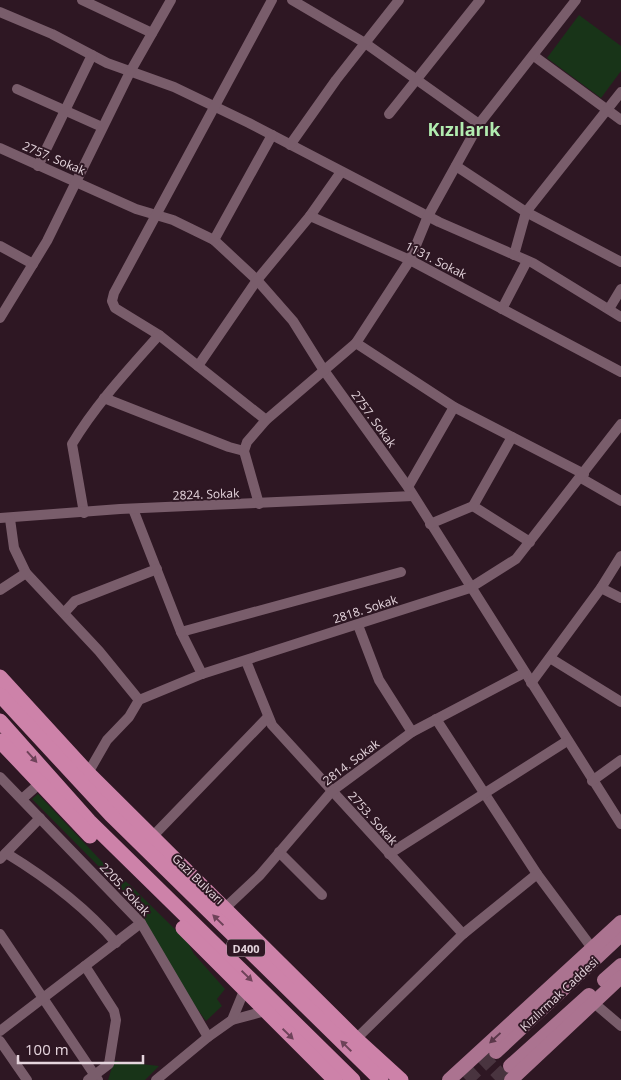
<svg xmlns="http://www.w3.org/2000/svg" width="621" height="1080" font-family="'Open Sans',sans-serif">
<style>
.green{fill:#183418}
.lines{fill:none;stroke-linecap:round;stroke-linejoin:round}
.major-tunnel{stroke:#49343f;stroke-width:14;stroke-dasharray:14 7;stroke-linecap:butt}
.minor{stroke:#795d6b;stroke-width:10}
.major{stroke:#ab7390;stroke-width:14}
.highway{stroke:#cd82a9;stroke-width:15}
.oneway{fill:#6e4259}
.oneway2{fill:#5a3749}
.labels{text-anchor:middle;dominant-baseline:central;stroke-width:4;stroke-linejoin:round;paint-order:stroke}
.shield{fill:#2e1723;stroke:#ae9ca5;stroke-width:1}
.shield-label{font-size:11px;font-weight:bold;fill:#e5d5dd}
.street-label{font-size:12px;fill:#e5d5dd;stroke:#2e1723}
.district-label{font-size:18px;font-weight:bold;fill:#b2ecb0;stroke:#2e1723}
</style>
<rect width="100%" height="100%" fill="#2e1723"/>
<g class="green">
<polygon points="579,15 621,46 621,71 601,98 547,58"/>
<polygon points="38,794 107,867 130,885 187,941 194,954 225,989 217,999 222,1006 206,1021 187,995 134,902 32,799"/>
<polygon points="114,1061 159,1066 145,1080 108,1080"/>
</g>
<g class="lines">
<g class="major-tunnel">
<polyline points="466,1080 496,1052"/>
<polyline points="495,1080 510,1066"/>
</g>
<g class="minor">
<polyline points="82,0 152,33"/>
<polyline points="292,0 365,43 479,124"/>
<polyline points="0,12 52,34 107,63 174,87 249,123 439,222 533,263 621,317"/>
<polyline points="534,56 621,120"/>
<polyline points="17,89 102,127"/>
<polyline points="389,114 480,0"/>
<polyline points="290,145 336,80 399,0"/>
<polyline points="0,148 136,209 173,220 214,240 257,280 293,321 323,369 408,487 621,824"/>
<polyline points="38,166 92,55"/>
<polyline points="456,166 526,212 621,262"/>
<polyline points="310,216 341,172"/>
<polyline points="214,240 272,135"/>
<polyline points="0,246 33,264"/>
<polyline points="514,255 526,212 621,92"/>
<polyline points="502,309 527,261"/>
<polyline points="609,309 621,289"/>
<polyline points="0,318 47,241 130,72 171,0"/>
<polyline points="356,343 454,407 584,474"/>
<polyline points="198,366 257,280 310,216 410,260 621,372"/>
<polyline points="104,398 229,447 244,451"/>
<polyline points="266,420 159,335 115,308 112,301 114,293 272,0"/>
<polyline points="581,478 621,501"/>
<polyline points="408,487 454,407"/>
<polyline points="259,504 244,451 247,442 266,420 356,343 410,260 428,216 479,124 576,0"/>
<polyline points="473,506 530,542"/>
<polyline points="133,509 181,632 202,674"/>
<path d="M 84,513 L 72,444 C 96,404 128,370 159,335"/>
<polyline points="0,518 120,509 413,496"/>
<polyline points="10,519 14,548 26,573 99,651 139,700"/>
<polyline points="430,524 473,506 512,437"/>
<polyline points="601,588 621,598"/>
<polyline points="0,590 26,573"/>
<polyline points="64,613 75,601 157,569"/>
<polyline points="358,625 379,680 412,732"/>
<polyline points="181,632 401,572"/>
<polyline points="550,658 621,702"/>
<polyline points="246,661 272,725 463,934"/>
<polyline points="531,683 601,588 621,556"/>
<polyline points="436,719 537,874 592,948"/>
<polyline points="88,773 107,740 129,717 139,700 202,674 470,588 516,559 621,424"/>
<polyline points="0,777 141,923 208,1037"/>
<polyline points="592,781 621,760"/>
<polyline points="22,799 39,784"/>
<polyline points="153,836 268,717"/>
<polyline points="279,852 322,895"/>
<path d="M 6,853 C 47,878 85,906 116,943"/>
<polyline points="389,854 567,741"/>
<polyline points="0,859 40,818"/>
<polyline points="224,909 260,875 332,791 412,732 524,673"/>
<polyline points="0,934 98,1080"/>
<polyline points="85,966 114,1011 116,1020 109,1064 88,1080"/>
<polyline points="594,1003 621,1026"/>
<polyline points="232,1020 265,1011"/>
<polyline points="0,1031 141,923"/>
<polyline points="356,1039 463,934 537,874"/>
<polyline points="0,1041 27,1080"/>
<polyline points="156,1080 208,1037 232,1020 244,991"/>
</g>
<g class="major">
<polyline points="604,980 621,965"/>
<polyline points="496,1052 621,935"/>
<polyline points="510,1066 589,995"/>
<polyline points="449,1080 621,922"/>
<polyline points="511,1080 621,977"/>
</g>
<g class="highway">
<polyline points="0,677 88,773 356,1039 401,1080"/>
<polyline points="0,695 111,815 381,1080"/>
<polyline points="0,721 89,821 353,1080"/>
<polyline points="0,741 90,836"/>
<polyline points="183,928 335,1080"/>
</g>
</g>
<defs><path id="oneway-solid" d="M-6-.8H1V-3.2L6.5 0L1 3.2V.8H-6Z" transform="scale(1.25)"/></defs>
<g class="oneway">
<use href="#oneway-solid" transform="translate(32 757) rotate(48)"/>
<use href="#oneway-solid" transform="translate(218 920) rotate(-136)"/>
<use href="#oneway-solid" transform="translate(247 976) rotate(44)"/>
<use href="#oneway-solid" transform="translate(288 1034) rotate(44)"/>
<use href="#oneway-solid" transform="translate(346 1046) rotate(-135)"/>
</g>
<use class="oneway2" href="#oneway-solid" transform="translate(495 1038) rotate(137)"/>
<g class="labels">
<rect class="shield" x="227" y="939.5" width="38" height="17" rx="4"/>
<g class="shield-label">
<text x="246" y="948">D400</text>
</g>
<g class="street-label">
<text transform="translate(54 158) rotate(23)">2757. Sokak</text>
<text transform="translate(436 260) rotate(27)">1131. Sokak</text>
<text transform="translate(374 419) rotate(54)">2757. Sokak</text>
<text transform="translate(206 494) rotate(-2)">2824. Sokak</text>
<text transform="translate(365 609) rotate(-18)">2818. Sokak</text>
<text transform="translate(351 762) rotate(-37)">2814. Sokak</text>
<text transform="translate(373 818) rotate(48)">2753. Sokak</text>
<text transform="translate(198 879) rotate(44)">Gazi Bulvarı</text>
<text transform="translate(125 889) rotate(47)">2205. Sokak</text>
<text transform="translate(559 994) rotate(-43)">Kızılırmak Caddesi</text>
</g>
<g class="district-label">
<text x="464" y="129">Kızılarık</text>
</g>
</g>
<path d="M18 1055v8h125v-8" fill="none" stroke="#e5d5dd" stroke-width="2.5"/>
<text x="25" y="1055" font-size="15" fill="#e5d5dd" stroke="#2e1723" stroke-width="4" paint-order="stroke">100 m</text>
</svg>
